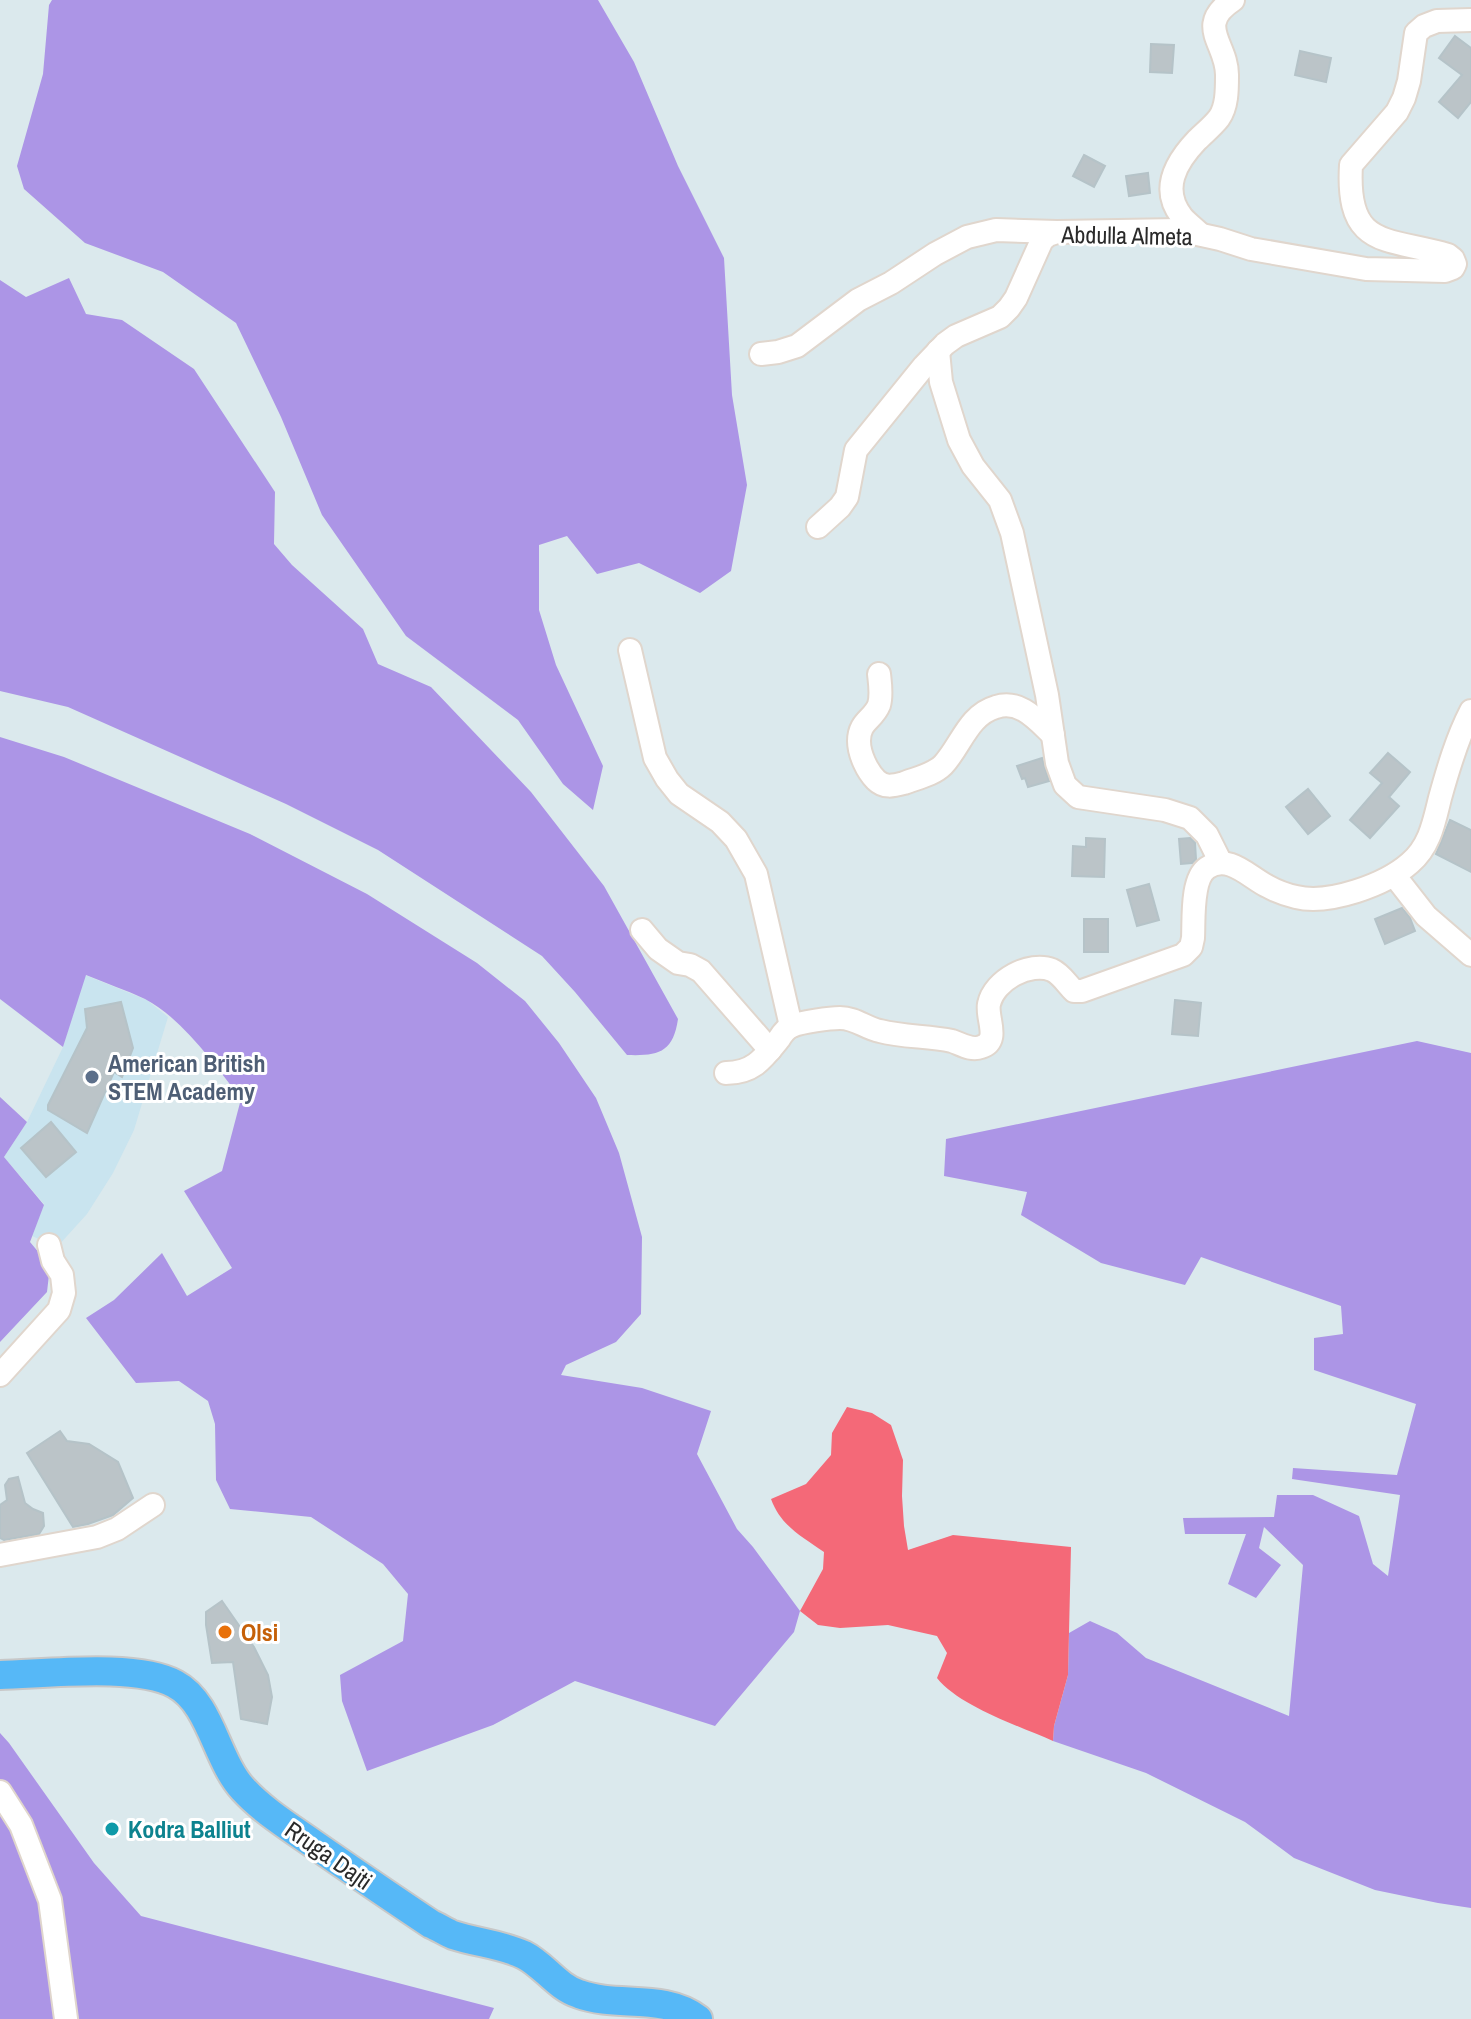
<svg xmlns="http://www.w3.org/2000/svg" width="1471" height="2019" font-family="'Archivo Narrow',sans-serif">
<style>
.education{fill:#c9e4ef}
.green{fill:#ac95e6}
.water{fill:#f46978}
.building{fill:#bbc4c8;stroke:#b5c3c8;stroke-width:2}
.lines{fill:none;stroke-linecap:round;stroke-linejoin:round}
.minor-casing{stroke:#e0d6cd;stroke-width:26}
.major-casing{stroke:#c8c8c8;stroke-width:32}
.minor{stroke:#fff;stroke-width:22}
.major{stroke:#56b8f7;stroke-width:28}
.service-dot{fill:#5c6f8a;stroke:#fff;stroke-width:3}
.food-dot{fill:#e8710a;stroke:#fff;stroke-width:3}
.culture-dot{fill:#0f9aa8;stroke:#fff;stroke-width:3}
.labels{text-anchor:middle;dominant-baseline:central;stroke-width:6;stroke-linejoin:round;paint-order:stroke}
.street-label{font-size:24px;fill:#2a2a2a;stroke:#fff}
.service-label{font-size:24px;font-weight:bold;fill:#4e5e75;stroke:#fff;text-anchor:start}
.food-label{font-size:24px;font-weight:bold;fill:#c56008;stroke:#fff;text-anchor:start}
.culture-label{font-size:24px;font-weight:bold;fill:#0d838f;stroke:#fff;text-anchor:start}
</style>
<rect width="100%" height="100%" fill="#dbe9ed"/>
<polygon class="education" points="85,975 147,1000 168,1017 134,1130 113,1173 87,1214 57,1247 32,1236 44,1204 4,1157 27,1122 63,1047"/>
<g class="green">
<polygon points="52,0 598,0 634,62 678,166 724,258 732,395 747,485 731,571 700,593 639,563 597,574 567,536 539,545 539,610 556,665 603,766 593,810 563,784 518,720 406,636 322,515 281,417 236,323 163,272 85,243 24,189 17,166 43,74 49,5"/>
<path d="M 69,278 L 86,314 L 122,320 L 194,369 L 275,492 L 274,544 L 292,565 L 363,629 L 378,664 L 431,687 L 531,792 L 604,886 L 678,1019 C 673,1053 658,1056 627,1055 L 575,992 L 542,956 L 378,850 L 286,804 L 68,707 L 0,691 L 0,280 L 26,297 Z"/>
<path d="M 0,737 L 64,757 L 250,834 L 367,894 L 477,963 L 525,1001 L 559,1043 L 596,1098 L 619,1153 L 642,1237 L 641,1314 L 616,1342 L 566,1365 L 561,1375 L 642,1388 L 711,1411 L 697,1454 L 737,1529 L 753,1547 L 800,1611 L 794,1632 L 715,1726 L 575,1681 L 493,1725 L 367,1771 L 342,1701 L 340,1675 L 403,1641 L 408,1594 L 383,1564 L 311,1517 L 230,1509 L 216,1480 L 215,1424 L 208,1401 L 179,1381 L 136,1383 L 86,1318 L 114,1300 L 162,1253 L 187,1296 L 232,1268 L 184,1191 L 222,1171 L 241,1099 C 216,1066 182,1018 145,999 C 126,990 105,983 86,975 L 63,1047 L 0,999 Z"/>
<polygon points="1417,1041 1471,1053 1471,1908 1438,1903 1375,1890 1294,1858 1245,1822 1146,1773 1053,1741 1054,1726 1068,1675 1069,1633 1090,1621 1117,1633 1146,1658 1289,1716 1303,1565 1264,1527 1259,1548 1281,1565 1256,1598 1228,1584 1246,1534 1185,1534 1183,1518 1274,1517 1277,1495 1313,1495 1359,1516 1373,1564 1388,1576 1400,1495 1292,1479 1293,1468 1397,1475 1416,1404 1314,1370 1314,1338 1343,1334 1341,1306 1201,1257 1185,1285 1101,1263 1021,1215 1027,1192 944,1176 946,1139"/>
<polygon points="0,1097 27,1122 4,1157 44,1205 30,1242 50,1266 47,1292 0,1342"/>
<polygon points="0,1733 9,1743 94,1863 141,1916 494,2008 489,2019 0,2019"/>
</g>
<path class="water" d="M 847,1407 L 872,1413 L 891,1425 L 903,1460 L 902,1496 L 904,1526 L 908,1550 L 953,1535 L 1071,1547 L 1068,1675 L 1054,1726 L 1053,1741 C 1019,1726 959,1706 937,1678 L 947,1653 L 937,1636 L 888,1625 L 840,1628 L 818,1625 L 800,1611 L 823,1569 L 824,1552 C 801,1536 781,1526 771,1499 L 806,1484 L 831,1455 L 832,1433 Z"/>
<g class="building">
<polygon points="1455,36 1471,48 1471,102 1458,118 1439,102 1462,75 1439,58"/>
<polygon points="1151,44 1174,45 1172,73 1150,72"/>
<polygon points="1300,51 1331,58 1326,82 1295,75"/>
<polygon points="1084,155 1105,166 1094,187 1073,176"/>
<polygon points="1148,173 1150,193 1129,196 1126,176"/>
<polygon points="1388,753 1410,772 1389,797 1399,806 1370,838 1350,820 1382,783 1370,773"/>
<polygon points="1042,758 1049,781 1028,787 1025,778 1022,779 1017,766"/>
<polygon points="1308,789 1330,816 1308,834 1286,807"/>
<polygon points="1450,820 1471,830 1471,872 1436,854"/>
<polygon points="1086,838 1105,839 1104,877 1072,876 1073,846 1086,847"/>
<polygon points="1190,838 1195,843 1196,859 1192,863 1181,864 1179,839"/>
<polygon points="1149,884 1159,920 1137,926 1127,890"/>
<polygon points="1402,908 1410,918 1415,931 1385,944 1375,919"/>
<rect x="1084" y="919" width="24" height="33"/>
<polygon points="1175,1000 1201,1003 1198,1036 1172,1034"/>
<polygon points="121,1002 133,1048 122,1077 114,1072 87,1133 48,1110 48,1105 87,1028 85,1009"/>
<polygon points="51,1122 76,1152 46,1177 21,1148"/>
<polygon points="60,1431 67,1441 89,1444 118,1462 133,1498 113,1515 88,1524 73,1527 27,1453"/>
<polygon points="18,1477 25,1503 33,1509 43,1513 44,1526 39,1534 4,1540 0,1538 0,1505 7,1500 5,1485 9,1479"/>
<polygon points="222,1601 254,1647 268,1675 272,1697 267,1724 241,1719 233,1662 212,1663 206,1625 206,1612"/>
</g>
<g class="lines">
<g class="minor-casing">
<g id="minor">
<path d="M 1200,234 C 1194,228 1187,223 1182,217 C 1160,189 1176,162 1197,140 C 1204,133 1213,126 1219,118 C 1227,107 1227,90 1227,76 C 1228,44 1194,26 1233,0"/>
<polyline points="938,351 941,382 959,440 973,466 1000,500 1012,533 1047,695 1057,763 1065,785 1078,797 1165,810 1190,818 1207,835 1221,863"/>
<polyline points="761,354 778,352 797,346 858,300 891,283 935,254 967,237 996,230 1057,232"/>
<path d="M 818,527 L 840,507 L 847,497 L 856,450 L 924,366 L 945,344 L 956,336 L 1000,317 L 1009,308 L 1016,298 L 1042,240 L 1048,235 L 1057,232 L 1179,230 L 1220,239 L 1251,249 L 1366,269 L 1445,271 L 1453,268 L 1455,264 L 1453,259 L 1448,255 C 1386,237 1346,249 1351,165 L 1397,112 L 1404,98 L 1409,81 L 1416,33 L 1424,26 L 1437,21 L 1471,20"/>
<polyline points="630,650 655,758 667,779 679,794 720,822 736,839 756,874 791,1026"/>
<path d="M 879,674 C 880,683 882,695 879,705 C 873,720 859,721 859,741 C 859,754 867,771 876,780 C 884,788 893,786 904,783 C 917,778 933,775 943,765 C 961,746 968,715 996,707 C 1020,699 1037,720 1053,735"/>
<polyline points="1394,875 1426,916 1471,955"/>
<polyline points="642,930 658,949 678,963 690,965 701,971 770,1050"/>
<path d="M 726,1073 C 753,1073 763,1059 779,1039 C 782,1034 787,1028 792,1026 C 801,1022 830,1018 840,1018 C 856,1018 865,1028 880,1031 C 903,1037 928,1036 952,1041 C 961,1044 971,1051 981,1047 C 1001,1041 986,1018 989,1004 C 994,980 1030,961 1052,970 C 1061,974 1067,984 1074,991 L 1082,991 L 1183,955 L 1191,947 L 1193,938 C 1194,920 1191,879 1207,868 C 1228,853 1249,877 1267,886 C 1276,891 1287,895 1296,897 C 1329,905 1385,885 1410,863 C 1430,846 1434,822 1440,798 C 1448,769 1457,738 1471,711"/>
<polyline points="0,1375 59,1310 64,1293 62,1275 53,1261 49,1245"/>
<polyline points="0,1555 97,1537 117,1529 153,1505"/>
<polyline points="0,1792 21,1825 50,1900 66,2019"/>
</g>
</g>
<g class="major-casing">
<path id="major" d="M 0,1675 C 45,1674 137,1663 175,1684 C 211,1703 216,1760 243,1789 C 263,1811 291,1828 315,1845 C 354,1872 392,1898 431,1924 C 438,1927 446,1932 453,1935 C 477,1943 501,1944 524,1955 C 544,1965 557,1987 579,1994 C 617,2008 664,1993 698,2019"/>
</g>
<use href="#minor" class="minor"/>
<use href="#major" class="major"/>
</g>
<circle class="service-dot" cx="92" cy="1077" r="8"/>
<circle class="food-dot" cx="225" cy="1632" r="8"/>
<circle class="culture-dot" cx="112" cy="1829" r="8"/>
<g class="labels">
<g class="street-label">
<text transform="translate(1127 235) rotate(1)">Abdulla Almeta</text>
<text transform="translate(329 1855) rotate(35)">Rruga Dajti</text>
</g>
<g class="service-label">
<text x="108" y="1063">American British<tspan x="108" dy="28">STEM Academy</tspan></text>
</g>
<g class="food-label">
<text x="241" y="1632">Olsi</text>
</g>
<g class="culture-label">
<text x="128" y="1829">Kodra Balliut</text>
</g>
</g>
</svg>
